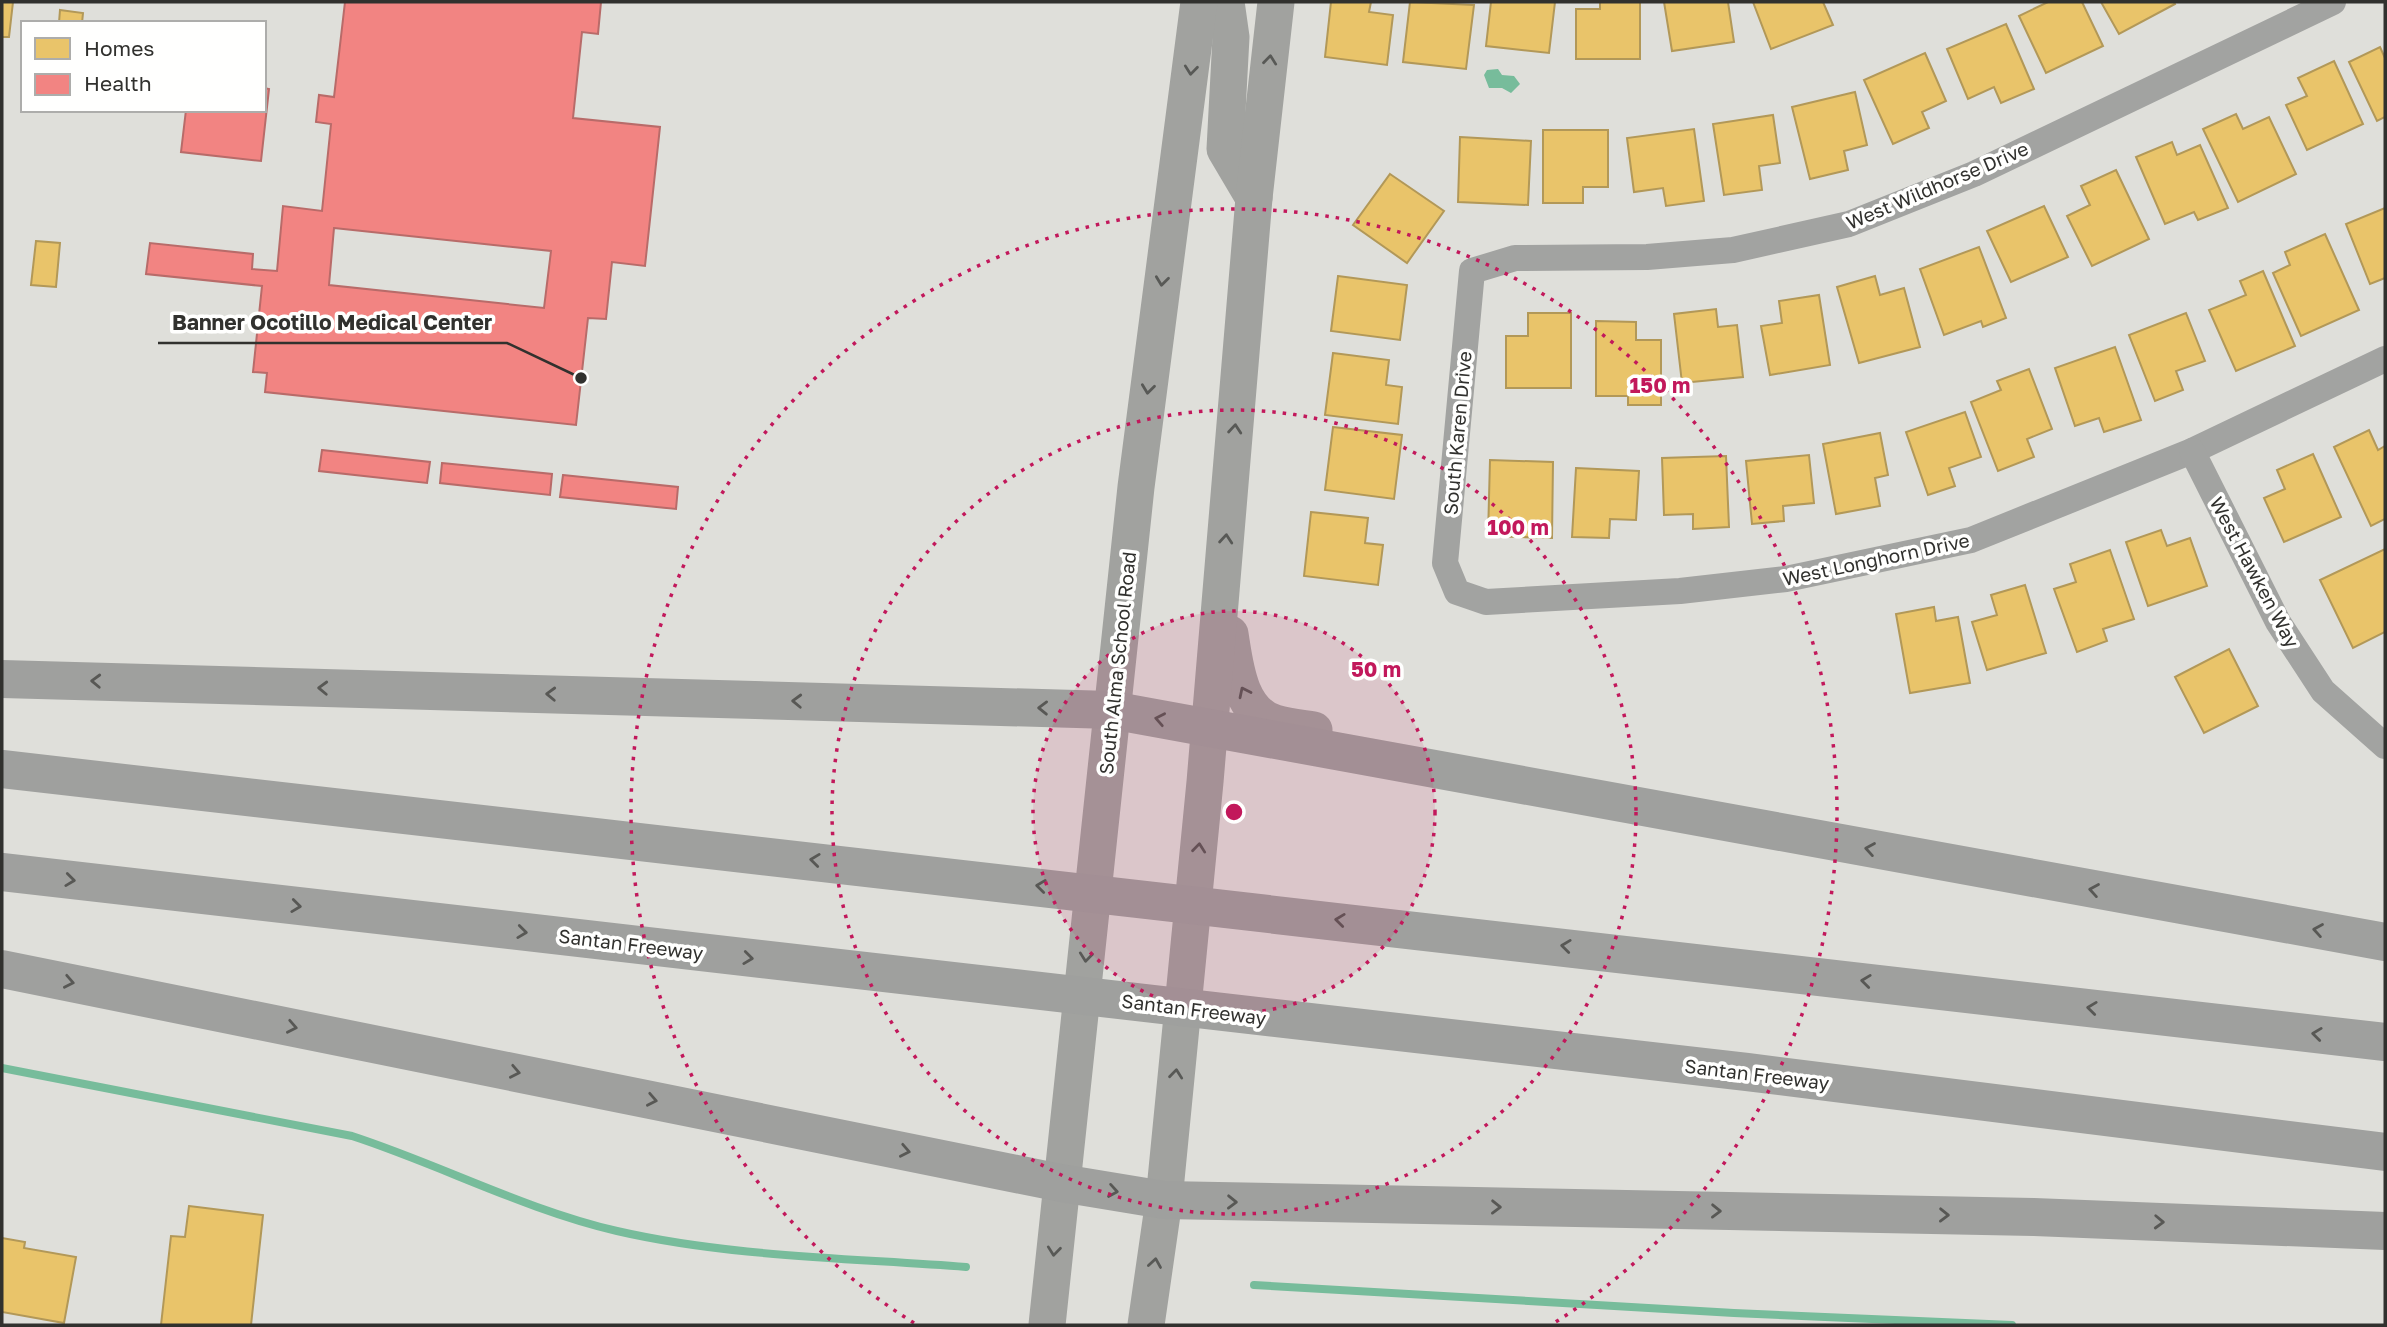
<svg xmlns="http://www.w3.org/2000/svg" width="2387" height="1327" font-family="'Golos Text',sans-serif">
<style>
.water{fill:#77bc9b}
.homes{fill:#e9c46a;stroke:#b29858;stroke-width:2}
.health{fill:#f28482;stroke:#b86b69;stroke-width:2;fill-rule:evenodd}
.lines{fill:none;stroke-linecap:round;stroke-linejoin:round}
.stream{stroke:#77bc9b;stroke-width:8}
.minor{stroke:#a2a3a1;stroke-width:26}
.secondary{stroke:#a1a29f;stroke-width:37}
.motorway{stroke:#9fa09e;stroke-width:38}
.oneway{stroke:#585956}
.oneway2{stroke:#585855}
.ring{fill:none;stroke:#c2185b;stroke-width:3.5;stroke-dasharray:3.5 7}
.labels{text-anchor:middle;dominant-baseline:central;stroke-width:7;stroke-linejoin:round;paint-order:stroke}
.street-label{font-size:19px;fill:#31312e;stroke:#fffffe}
.centre{fill:#c2185b;stroke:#fffffe;stroke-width:3.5}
.ring-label{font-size:21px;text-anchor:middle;font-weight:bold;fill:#c2185b;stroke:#fffffe;stroke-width:7;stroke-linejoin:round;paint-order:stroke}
.leader{fill:none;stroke:#31312e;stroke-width:2.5}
.callout-dot{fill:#31312e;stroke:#fffffe;stroke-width:2.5}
.callout-label{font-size:21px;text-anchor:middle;font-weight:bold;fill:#31312e;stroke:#fffffe;stroke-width:7;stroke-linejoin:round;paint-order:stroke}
</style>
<rect width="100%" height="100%" fill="#dfdfda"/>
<polygon class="water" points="1498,69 1502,75 1514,76 1520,84 1511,93 1502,88 1489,88 1484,75 1487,70"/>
<g class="homes">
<polygon points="2,2 13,2 9,37 2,37"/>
<polygon points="1331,2 1371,2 1369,12 1393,15 1387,65 1325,57"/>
<polygon points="1410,2 1474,5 1466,69 1403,62"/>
<polygon points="1491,2 1555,2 1549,53 1486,46"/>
<polygon points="1600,2 1640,2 1640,59 1576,59 1576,9 1600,9"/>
<polygon points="1664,2 1728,2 1734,42 1672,51"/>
<polygon points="1753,2 1823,2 1833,25 1771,49"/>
<polygon points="2048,2 2082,2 2103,46 2046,73 2019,16"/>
<polygon points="2101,2 2174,2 2175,4 2119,34"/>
<polygon points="60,10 83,13 82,23 59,23"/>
<polygon points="2006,24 2034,89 2001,103 1994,87 1968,99 1947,49"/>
<polygon points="2380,47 2385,58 2385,117 2377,121 2349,62"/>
<polygon points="1925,53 1946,101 1922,112 1929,128 1893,144 1864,80"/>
<polygon points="2334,61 2363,124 2307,150 2286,105 2307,96 2298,78"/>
<polygon points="1855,92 1867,145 1844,151 1848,170 1810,179 1792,107"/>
<polygon points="2236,114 2243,129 2269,117 2296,174 2238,202 2203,129"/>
<polygon points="1773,115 1780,163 1759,166 1762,190 1724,195 1713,124"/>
<polygon points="1694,129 1704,201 1666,206 1663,188 1634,192 1627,138"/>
<polygon points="1543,130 1608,130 1608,187 1583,187 1583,203 1543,203"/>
<polygon points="1460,137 1531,141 1528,205 1458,202"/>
<polygon points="2172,142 2177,155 2200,145 2228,208 2198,220 2194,212 2165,224 2136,157"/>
<polygon points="2116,170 2149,239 2092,266 2067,216 2090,205 2081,186"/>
<polygon points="1390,174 1444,211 1407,263 1353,225"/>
<polygon points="2044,206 2068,257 2011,282 1987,231"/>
<polygon points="2385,208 2385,278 2370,284 2346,224"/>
<polygon points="2325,234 2359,310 2301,336 2273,273 2290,265 2285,252"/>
<polygon points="36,241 60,243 56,287 31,285"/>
<polygon points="1979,247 2006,318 1983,327 1981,321 1944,335 1920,269"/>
<polygon points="2263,271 2295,346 2236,371 2209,310 2246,295 2240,281"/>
<polygon points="1338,276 1407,285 1400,340 1331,331"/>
<polygon points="1875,276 1880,295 1904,288 1920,347 1859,363 1837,287"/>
<polygon points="1819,295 1830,365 1770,375 1761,326 1782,323 1779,301"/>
<polygon points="1716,309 1718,327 1737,325 1743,377 1682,383 1674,314"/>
<polygon points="1528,313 1571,313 1571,388 1506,388 1506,336 1528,336"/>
<polygon points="2186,313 2205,361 2176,371 2183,390 2155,401 2129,335"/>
<polygon points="1596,321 1636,322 1636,340 1661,340 1661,405 1628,405 1628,396 1596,396"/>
<polygon points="2115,347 2141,420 2104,432 2099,418 2075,426 2055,368"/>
<polygon points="1333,353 1389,360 1386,385 1402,387 1398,424 1325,415"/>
<polygon points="2029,369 2052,429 2027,439 2034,457 1998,471 1971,402 2001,390 1997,381"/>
<polygon points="1965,412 1981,457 1949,468 1955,486 1928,495 1906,432"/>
<polygon points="1333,427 1402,435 1394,499 1325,490"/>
<polygon points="2369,430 2378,450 2385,446 2385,519 2371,526 2334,447"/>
<polygon points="1880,433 1888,475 1875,478 1880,506 1836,514 1823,444"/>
<polygon points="2313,454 2341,517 2284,542 2264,498 2285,489 2277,470"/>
<polygon points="1809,455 1814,503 1783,506 1784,521 1752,524 1746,461"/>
<polygon points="1726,456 1729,527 1693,529 1693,514 1664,515 1662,458"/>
<polygon points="1490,460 1553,462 1552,538 1488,536"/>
<polygon points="1576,468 1639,471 1636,520 1610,519 1609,538 1572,537"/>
<polygon points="1311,512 1368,518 1365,543 1383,545 1378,585 1304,576"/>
<polygon points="2161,530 2167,546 2190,538 2207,586 2148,606 2126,542"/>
<polygon points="2385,549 2385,632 2353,648 2320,580"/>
<polygon points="2110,550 2134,619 2103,629 2107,641 2077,652 2054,589 2076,582 2070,564"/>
<polygon points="2025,585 2046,653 1987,670 1972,622 1997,615 1991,595"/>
<polygon points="1934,607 1936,621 1958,617 1970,683 1910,693 1896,614"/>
<polygon points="2229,649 2258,706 2204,733 2175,677"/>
<polygon points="189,1206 263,1215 251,1325 161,1325 171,1236 185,1237"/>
<polygon points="2,1238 25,1242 24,1248 76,1257 64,1323 2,1312"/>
</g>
<g class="health">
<path d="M 345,2 L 601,2 L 598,34 L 582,32 L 573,118 L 660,127 L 645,266 L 612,262 L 606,319 L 588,318 L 576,425 L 265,392 L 267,373 L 253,372 L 262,286 L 146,274 L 150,243 L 253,254 L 252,269 L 277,271 L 283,206 L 322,211 L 331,124 L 316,122 L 319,95 L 334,97 ZM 334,228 L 551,251 L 544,308 L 329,285 Z"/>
<polygon points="264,88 269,89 261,161 181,152 186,110 264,110"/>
<polygon points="322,450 430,462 427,483 319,471"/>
<polygon points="442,463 552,474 550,495 440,483"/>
<polygon points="563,475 678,487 676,509 560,497"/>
</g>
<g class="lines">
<g class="stream">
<path d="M 2,1068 L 352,1136 C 441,1165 526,1210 617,1231 C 730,1257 851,1258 966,1267"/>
<polyline points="1254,1285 1734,1313 2012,1325"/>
</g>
<g class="minor">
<polyline points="2333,2 1974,174 1849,224 1733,250 1647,257 1515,258 1472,271 1445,563 1457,592 1486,602 1680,591 1786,579 1971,540 2192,451 2385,359"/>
<polyline points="2192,451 2278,622 2323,691 2385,746"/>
</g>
<g class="secondary">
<polyline points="1226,2 1231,37 1225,149 1254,198"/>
<path d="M 1230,634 C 1235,665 1239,712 1275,723 C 1288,727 1301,728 1314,730"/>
<polyline points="1047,1325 1136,487 1199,2"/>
<polyline points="1146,1325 1164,1200 1205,782 1254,198 1276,2"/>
</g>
<g class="motorway">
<polyline points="2,679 1111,710 2385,942"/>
<polyline points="2,769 2385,1042"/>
<polyline points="2,872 1747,1072 2385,1152"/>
<polyline points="2,969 1061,1183 1164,1200 2034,1217 2385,1231"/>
</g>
</g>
<defs><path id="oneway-chevron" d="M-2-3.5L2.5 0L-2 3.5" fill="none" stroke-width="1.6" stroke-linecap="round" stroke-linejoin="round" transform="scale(1.75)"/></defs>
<g class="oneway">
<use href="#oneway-chevron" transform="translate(1270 60) rotate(-84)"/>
<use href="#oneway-chevron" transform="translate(1191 70) rotate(96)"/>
<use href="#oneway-chevron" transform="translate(1162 281) rotate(97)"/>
<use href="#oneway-chevron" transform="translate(1148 389) rotate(97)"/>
<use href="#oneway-chevron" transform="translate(1235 429) rotate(-85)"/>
<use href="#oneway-chevron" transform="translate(1226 539) rotate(-85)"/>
<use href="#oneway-chevron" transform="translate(1244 692) rotate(-116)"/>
<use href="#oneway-chevron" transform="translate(1199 848) rotate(-84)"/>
<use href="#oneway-chevron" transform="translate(1086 957) rotate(96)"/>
<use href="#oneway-chevron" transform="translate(1176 1074) rotate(-84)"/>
<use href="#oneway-chevron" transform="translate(1054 1251) rotate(96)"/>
<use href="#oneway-chevron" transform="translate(1155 1263) rotate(-81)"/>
</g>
<g class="oneway2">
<use href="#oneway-chevron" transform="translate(96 681) rotate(-178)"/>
<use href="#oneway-chevron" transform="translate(323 688) rotate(-178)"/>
<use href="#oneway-chevron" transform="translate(551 694) rotate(-178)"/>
<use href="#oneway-chevron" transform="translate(797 701) rotate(-178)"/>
<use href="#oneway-chevron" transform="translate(1043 708) rotate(-179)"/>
<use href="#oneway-chevron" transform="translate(1160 719) rotate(-169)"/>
<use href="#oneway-chevron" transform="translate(1870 849) rotate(-170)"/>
<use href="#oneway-chevron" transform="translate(815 860) rotate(-173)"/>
<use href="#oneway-chevron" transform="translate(70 880) rotate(7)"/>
<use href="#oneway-chevron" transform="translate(1041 886) rotate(-173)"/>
<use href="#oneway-chevron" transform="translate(2094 890) rotate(-170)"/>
<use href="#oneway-chevron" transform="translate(296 906) rotate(7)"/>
<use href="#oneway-chevron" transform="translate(1340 920) rotate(-173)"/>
<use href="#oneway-chevron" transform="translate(2318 930) rotate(-170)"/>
<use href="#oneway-chevron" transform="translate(522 932) rotate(7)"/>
<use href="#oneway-chevron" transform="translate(1566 946) rotate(-173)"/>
<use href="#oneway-chevron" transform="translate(748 958) rotate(7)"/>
<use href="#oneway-chevron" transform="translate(1866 981) rotate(-173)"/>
<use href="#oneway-chevron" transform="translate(69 982) rotate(11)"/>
<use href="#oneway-chevron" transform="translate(2092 1008) rotate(-173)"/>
<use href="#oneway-chevron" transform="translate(292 1027) rotate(11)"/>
<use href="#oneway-chevron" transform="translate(2317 1034) rotate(-173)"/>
<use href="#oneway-chevron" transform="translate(515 1072) rotate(11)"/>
<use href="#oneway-chevron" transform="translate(652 1100) rotate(11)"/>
<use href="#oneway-chevron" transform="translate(905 1151) rotate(11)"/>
<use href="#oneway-chevron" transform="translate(1113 1191) rotate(10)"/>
<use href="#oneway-chevron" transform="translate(1232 1202) rotate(1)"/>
<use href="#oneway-chevron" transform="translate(1496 1207) rotate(1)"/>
<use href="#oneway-chevron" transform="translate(1716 1211) rotate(1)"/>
<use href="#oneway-chevron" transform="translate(1944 1215) rotate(1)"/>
<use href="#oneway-chevron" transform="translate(2159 1222) rotate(2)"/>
</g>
<circle cx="1234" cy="812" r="201" fill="#c2185b" fill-opacity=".12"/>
<g class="ring">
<circle cx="1234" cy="812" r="201"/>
<circle cx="1234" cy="812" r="402"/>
<path d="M914 1323A603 603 0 1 1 1554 1323"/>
</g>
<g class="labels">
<g class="street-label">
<text transform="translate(1937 185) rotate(-23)">West Wildhorse Drive</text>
<text transform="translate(1457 433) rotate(-85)">South Karen Drive</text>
<text transform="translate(1876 559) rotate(-12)">West Longhorn Drive</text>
<text transform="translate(2255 572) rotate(62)">West Hawken Way</text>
<text transform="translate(1117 663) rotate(-84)">South Alma School Road</text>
<text transform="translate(631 944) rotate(7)">Santan Freeway</text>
<text transform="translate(1194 1009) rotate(7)">Santan Freeway</text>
<text transform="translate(1757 1074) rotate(7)">Santan Freeway</text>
</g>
</g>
<circle cx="1234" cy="812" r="10" class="centre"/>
<g class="ring-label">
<text x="1660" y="393">150 m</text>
<text x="1518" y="535">100 m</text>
<text x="1376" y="677">50 m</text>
</g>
<path class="leader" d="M581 378L507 343H158"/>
<circle class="callout-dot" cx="581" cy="378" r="7"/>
<g class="callout-label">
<text x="332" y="330">Banner Ocotillo Medical Center</text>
</g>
<rect width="2387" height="1327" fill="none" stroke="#31312e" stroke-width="7"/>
<rect x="21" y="21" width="245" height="91" fill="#fffffe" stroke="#adadab" stroke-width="2"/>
<rect x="35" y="38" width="35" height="21" fill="#e9c46a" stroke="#adadab" stroke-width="2"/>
<text x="84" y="56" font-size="21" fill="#31312e">Homes</text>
<rect x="35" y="74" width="35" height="21" fill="#f28482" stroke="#adadab" stroke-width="2"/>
<text x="84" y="91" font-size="21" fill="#31312e">Health</text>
</svg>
